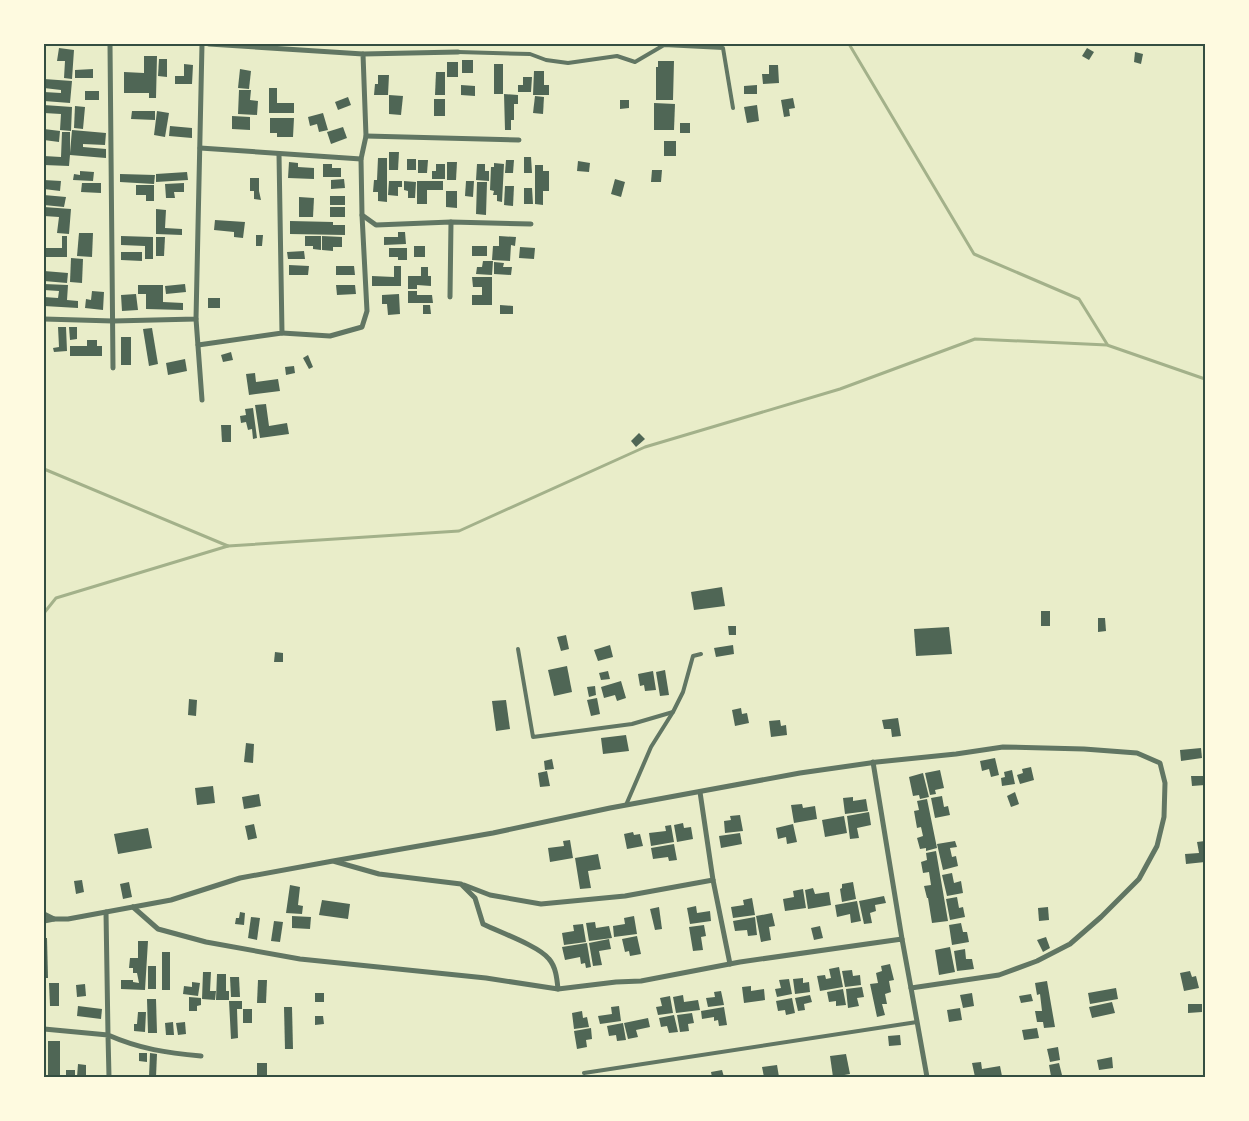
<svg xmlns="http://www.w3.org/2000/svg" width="1249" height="1121" font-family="'PT Sans Narrow',sans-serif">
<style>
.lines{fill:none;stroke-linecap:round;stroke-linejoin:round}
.stream{stroke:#a3b18a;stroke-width:3}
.building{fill:#4f6655}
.service{stroke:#617663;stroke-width:4}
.minor{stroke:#617663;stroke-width:5}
.neatline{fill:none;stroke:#344e41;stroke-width:2}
</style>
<rect width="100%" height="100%" fill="#e9edc9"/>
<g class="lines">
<g class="stream">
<polyline points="849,44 974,254 1079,299 1107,344"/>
<polyline points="44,469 228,546"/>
<polyline points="44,613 56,598 228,546 459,531 645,447 840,389 975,339 1107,345 1205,379"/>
</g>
</g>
<g class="building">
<polygon points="59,48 74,50 72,79 64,78 65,61 57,61"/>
<polygon points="1087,48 1094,52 1089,60 1082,56"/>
<polygon points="1135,52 1143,54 1141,64 1134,62"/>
<polygon points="144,56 157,56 156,98 149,98 149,93 124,93 124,72 144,73"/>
<polygon points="159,59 167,59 167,77 158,76"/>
<rect x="462" y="60" width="11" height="13"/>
<polygon points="658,61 674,61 673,100 656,100 656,67 658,67"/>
<rect x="447" y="62" width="11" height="15"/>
<polygon points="184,64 193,65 192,84 175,84 175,76 184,76"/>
<rect x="494" y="64" width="9" height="30"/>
<polygon points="769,65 778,65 779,83 763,84 762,74 769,74"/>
<polygon points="93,69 93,78 75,78 75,70"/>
<polygon points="240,69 251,71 249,89 238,88"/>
<polygon points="534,71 544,71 544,85 549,85 549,95 533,95"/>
<polygon points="436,72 445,72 445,95 435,95"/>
<polygon points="378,75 389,75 388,95 374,95 375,84 378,84"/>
<polygon points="523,77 532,77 531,92 518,92 518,85 523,85"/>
<polygon points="44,79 72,81 70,103 44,101 44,92 61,93 61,90 44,88"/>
<polygon points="461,85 475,86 475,96 461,95"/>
<polygon points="757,85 757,94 744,94 744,86"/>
<polygon points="269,88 277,88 277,103 294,103 294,113 269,113"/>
<polygon points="239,90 251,90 250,100 258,101 257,115 238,114"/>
<rect x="85" y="91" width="14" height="9"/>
<polygon points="504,94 518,95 518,104 514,104 514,120 511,120 511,130 505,130"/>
<polygon points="389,95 403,96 401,115 389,114"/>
<polygon points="535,96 544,97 543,114 533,113"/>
<polygon points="348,97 351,105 338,110 335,102"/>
<polygon points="793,98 795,108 789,109 790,116 784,117 781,100"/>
<rect x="434" y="99" width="11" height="17"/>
<polygon points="620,100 629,100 629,108 620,109"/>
<polygon points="654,103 675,104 674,130 654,130"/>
<polygon points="44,105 72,107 71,131 60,130 61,114 44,113"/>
<polygon points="757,105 759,121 747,123 744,107"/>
<polygon points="75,106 85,107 83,129 74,128"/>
<polygon points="132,111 155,111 155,120 131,119"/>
<polygon points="157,111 169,113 165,137 154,135"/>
<polygon points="323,113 328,130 319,132 317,124 310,126 308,117"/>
<polygon points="232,116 250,117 250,130 232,129"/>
<polygon points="270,118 294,118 293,137 277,137 277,133 270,133"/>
<rect x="680" y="123" width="10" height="10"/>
<polygon points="170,126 192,128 192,138 169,136"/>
<polygon points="343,127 347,138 331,144 327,132"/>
<polygon points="44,129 60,131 59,142 44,140"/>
<polygon points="72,130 106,133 105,145 83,144 83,147 106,149 106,158 70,155 69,166 44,165 44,156 61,157 62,132 70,132 70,153"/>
<rect x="664" y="141" width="12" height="15"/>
<polygon points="389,152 399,152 398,170 389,170"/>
<polygon points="524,157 531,157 532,173 524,173"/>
<polygon points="378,158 387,158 387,202 378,201 378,192 373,192 374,180 377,180"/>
<rect x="407" y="159" width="9" height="11"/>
<polygon points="418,160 428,160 427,173 418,173"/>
<polygon points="506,160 514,160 513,173 505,173"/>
<polygon points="578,161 590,163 589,172 577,171"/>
<polygon points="289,162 298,163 298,167 314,168 314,179 288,178"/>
<polygon points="447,162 457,162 456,180 447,180"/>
<polygon points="494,163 504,164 502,202 497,201 497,195 493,195 494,191 490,190 491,167 494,167"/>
<polygon points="323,164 332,164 332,168 341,168 341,177 323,177"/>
<polygon points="436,164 445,164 445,179 432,179 432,171 436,171"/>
<polygon points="477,164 485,164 485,171 489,171 489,181 476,180"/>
<polygon points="535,165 543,165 543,171 549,171 549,191 543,191 543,205 535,204"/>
<polygon points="652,170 662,170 661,182 651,182"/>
<polygon points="80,171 94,172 93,181 73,180 74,174 80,175"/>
<polygon points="187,172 188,180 156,182 156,174"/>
<polygon points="120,174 155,175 154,184 120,182"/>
<polygon points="250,178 259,178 259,191 261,200 254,199 254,191 250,191"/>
<polygon points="344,179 345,188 331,189 331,180"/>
<polygon points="615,179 625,182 621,197 611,194"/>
<polygon points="44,180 61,181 60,191 44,189"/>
<polygon points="389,181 402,181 402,187 398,187 398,196 388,195"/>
<polygon points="404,181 416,182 415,198 408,198 408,191 404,190"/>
<polygon points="417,181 443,181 443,190 427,190 427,204 417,204"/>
<polygon points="466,181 474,181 473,197 465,196"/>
<polygon points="477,182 487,182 486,215 476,214"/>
<polygon points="82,183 101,183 101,193 81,192"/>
<polygon points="184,183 184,192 174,192 175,198 166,198 165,184"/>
<polygon points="136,185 154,185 154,201 146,201 146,195 136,195"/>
<polygon points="505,186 514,186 513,206 504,205"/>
<polygon points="524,188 532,188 533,204 524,204"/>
<polygon points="446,191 457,191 457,208 446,207"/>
<polygon points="44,195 66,197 64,207 44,205"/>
<rect x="330" y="196" width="15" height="9"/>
<polygon points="299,197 314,198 313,217 299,217"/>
<polygon points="44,207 71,209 69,234 57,233 59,217 44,216"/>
<rect x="330" y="207" width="15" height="10"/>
<polygon points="156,209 166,210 165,228 182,229 182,235 156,234"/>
<polygon points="215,220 245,222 243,238 234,237 234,232 214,230"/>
<polygon points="290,221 333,222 333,225 345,225 345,235 290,234"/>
<polygon points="398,232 405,232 406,244 384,245 384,237 398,237"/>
<polygon points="79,233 93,233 92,257 77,256"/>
<polygon points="256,235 263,235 262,246 256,246"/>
<polygon points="62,236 67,236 67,257 44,257 44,248 62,248"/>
<polygon points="121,236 153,237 153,259 145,259 145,246 121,245"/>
<polygon points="305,236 321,236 321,250 313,249 313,246 305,246"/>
<polygon points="322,236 342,237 342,247 333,247 333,251 322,250"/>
<polygon points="499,236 516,237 515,246 511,245 510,261 492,260 493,246 499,246"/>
<polygon points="156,237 165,237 164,256 156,256"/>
<rect x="414" y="246" width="11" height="11"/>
<rect x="472" y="246" width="15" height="10"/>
<polygon points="520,247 535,248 534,259 519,258"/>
<polygon points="389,248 407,248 407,260 398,260 398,257 389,257"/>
<polygon points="304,251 305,259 288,259 287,252"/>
<polygon points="121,252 142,252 142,261 121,260"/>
<polygon points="71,258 83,259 82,283 70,282"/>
<polygon points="483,261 493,261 492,275 476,274 477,267 482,267"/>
<polygon points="494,262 504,263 503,267 512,267 511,275 494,274"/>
<polygon points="289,265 309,266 308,275 289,275"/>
<polygon points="336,266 354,266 355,275 336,275"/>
<polygon points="394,266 401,266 401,286 372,286 372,276 394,277"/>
<polygon points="421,267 428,267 428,276 431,276 431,286 417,285 417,289 408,289 408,276 421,276"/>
<polygon points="44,271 68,273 67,283 44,281"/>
<polygon points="472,277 492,277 492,305 472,305 472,295 482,295 482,287 473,287"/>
<polygon points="44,284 68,285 67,300 78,301 78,308 44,306 44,297 58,298 59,291 44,290"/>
<polygon points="185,284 186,292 166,294 165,286"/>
<polygon points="138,285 163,285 163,302 183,303 183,310 146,309 146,294 138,294"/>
<polygon points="336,285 355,285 356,294 337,295"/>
<polygon points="92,291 104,292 103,310 85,308 86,299 91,300"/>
<polygon points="408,291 417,291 417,295 432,295 433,303 408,303"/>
<polygon points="136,294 138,310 122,311 121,295"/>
<polygon points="399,294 400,314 388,315 387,304 382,304 382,295"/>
<rect x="208" y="298" width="12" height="10"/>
<polygon points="423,305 430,305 431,314 423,314"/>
<polygon points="500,305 513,306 513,314 500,314"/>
<polygon points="58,327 66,327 67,351 54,352 53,348 59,347"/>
<polygon points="69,327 77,327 77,339 70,340"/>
<polygon points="152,328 158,364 149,366 143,329"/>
<rect x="121" y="337" width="10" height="28"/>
<polygon points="87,340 97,340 97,346 102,346 102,356 70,356 70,346 87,346"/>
<polygon points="231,352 233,360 223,362 221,355"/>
<polygon points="308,355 313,367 309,369 303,358"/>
<polygon points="185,359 187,371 168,375 166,363"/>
<polygon points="294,366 295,373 286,375 285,367"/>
<polygon points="255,373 256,382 278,379 280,391 249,395 246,374"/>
<polygon points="266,404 269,426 287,423 289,434 260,438 255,405"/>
<polygon points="253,408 257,438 253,439 252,429 248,430 246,422 241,423 240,416 246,415 245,409"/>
<polygon points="221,425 231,425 231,442 222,442"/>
<polygon points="639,433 645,439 636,447 631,441"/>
<polygon points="722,587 725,606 694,610 691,592"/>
<rect x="1041" y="611" width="9" height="15"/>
<polygon points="1098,618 1105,618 1106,631 1098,632"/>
<polygon points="728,626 736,626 736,635 729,635"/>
<polygon points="949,627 952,654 916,656 914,629"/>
<polygon points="566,635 569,649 561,651 557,637"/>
<polygon points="610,645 613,657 598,661 594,650"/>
<polygon points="733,645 734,654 716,657 714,648"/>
<polygon points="275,652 283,653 283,662 274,662"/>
<polygon points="567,666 572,692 554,696 548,670"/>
<polygon points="665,670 669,695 660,696 656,672"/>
<polygon points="608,671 610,679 601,680 599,673"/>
<polygon points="653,671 656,690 645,691 644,685 640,686 638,674"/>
<polygon points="621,681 626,698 617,701 615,695 604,698 601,687"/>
<polygon points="595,686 596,695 589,697 587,687"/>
<polygon points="597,698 600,714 591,716 587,700"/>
<polygon points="189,699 197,700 196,716 188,715"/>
<polygon points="506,700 510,729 496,731 492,701"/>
<polygon points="741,708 742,714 747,713 749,723 735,726 732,710"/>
<polygon points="898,718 901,736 892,737 891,729 884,729 882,720"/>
<polygon points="780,720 781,726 786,725 787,735 771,737 769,721"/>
<polygon points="626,735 629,751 603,754 601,738"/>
<polygon points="246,743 254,744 253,763 244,762"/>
<polygon points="1201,748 1202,758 1181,761 1180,750"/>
<polygon points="995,758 999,775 991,777 989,769 982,771 980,761"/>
<polygon points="552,759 554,769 545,770 544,761"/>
<polygon points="1031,767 1034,780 1020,784 1017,775 1023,773 1022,769"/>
<polygon points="940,770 944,788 935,790 936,794 930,795 925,773"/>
<polygon points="1012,770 1015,784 1002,786 1001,778 1005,777 1004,772"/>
<polygon points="547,771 550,786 540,787 538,773"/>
<polygon points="923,773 929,797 920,799 919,795 913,796 909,777"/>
<polygon points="1191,776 1205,776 1205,785 1192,786"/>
<polygon points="213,786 215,803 197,805 195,788"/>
<polygon points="1015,792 1019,804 1011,807 1007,796"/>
<polygon points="259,794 261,806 244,809 242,797"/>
<polygon points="942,796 944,807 948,806 950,815 935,818 931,798"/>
<polygon points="853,797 853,801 866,799 868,811 845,814 843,798"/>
<polygon points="927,799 937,848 926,851 926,848 920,849 917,838 923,836 921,827 917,828 914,811 919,810 917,801"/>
<polygon points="802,804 803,808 815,806 817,819 794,823 791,805"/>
<polygon points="869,812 871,825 857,828 859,838 850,839 847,816"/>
<polygon points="740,815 743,831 725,833 724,821 731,820 730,816"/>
<polygon points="844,816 847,833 825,837 822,820"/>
<polygon points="683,823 684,828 691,827 693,839 677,842 674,825"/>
<polygon points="254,824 257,838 248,840 245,826"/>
<polygon points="793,824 797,842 787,844 786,837 778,839 776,828"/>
<polygon points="671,825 674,842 651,846 649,833 666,831 665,826"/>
<polygon points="148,828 152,848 118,854 114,834"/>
<polygon points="633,832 634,835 640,834 643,846 627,849 624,834"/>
<polygon points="740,833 742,844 721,848 719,836"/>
<polygon points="570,840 573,858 550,862 548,848 564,846 563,841"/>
<polygon points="955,841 957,847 950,848 952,857 956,856 958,866 943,870 937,844"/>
<polygon points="1205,841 1205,862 1186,864 1185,854 1199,853 1197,842"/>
<polygon points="674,844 677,860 669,861 668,857 653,859 651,848"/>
<polygon points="936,851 948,921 932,923 928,898 927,898 924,886 931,885 929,872 923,873 921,862 927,860 926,853"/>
<polygon points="598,854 601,869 588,871 591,888 580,889 575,858"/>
<polygon points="952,873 954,883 961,881 963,893 947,896 942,875"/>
<polygon points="82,880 84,892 76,894 74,881"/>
<polygon points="129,882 132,897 123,899 120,884"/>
<polygon points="853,882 856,899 842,902 840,889 842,888 842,884"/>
<polygon points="290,885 300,887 298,905 303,906 302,914 286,913"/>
<polygon points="813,888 815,894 829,892 831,905 808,909 805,890"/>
<polygon points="803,889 806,908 785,911 783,899 794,897 793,891"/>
<polygon points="884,896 886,903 875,905 876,911 870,913 872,923 864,924 859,901"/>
<polygon points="957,897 959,908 963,907 965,917 950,920 946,899"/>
<polygon points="752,898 755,915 733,918 731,907 744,905 743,900"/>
<polygon points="322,900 350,904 348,919 319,915"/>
<polygon points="857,901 861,921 851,923 850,914 837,917 835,905"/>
<polygon points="696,906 697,913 710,911 711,921 690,924 687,908"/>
<polygon points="659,907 662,929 655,930 650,909"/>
<polygon points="1048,907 1049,920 1039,921 1038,908"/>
<polygon points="240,912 245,913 244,925 235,924 236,918 239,918"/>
<polygon points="772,913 775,926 769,927 771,940 761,942 756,916"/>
<polygon points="292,916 311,917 310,929 292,928"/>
<polygon points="634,916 637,934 614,937 613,926 625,924 624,918"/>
<polygon points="251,917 260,918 257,940 248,938"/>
<polygon points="755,917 757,935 748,936 747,930 735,931 733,921"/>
<polygon points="274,921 283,922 280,942 271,941"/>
<polygon points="595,922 596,928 609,926 612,938 589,941 586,923"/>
<polygon points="961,923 963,932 967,932 969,942 952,945 949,925"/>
<polygon points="583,924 586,942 564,945 562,933 574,931 573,925"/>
<polygon points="704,925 706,936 701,937 703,950 693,951 689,927"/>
<polygon points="820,926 823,938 814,940 811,928"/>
<polygon points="637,936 641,954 630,956 629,951 625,952 622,939"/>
<polygon points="1046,937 1050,948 1043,952 1037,940"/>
<polygon points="44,938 47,938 48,978 44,978"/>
<polygon points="609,939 611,949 599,951 602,965 593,966 589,943"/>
<polygon points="138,941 148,941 145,990 121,989 121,980 133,980 133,982 139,983 137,973 133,973 133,968 129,968 130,958 138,958"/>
<polygon points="587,943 591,967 586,968 585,963 581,964 580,957 565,960 562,947"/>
<polygon points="950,947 955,972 939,975 935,950"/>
<polygon points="965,949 966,959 972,959 974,969 957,971 954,951"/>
<rect x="162" y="952" width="8" height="38"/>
<polygon points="890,964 894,980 889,981 891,992 885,994 887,1004 882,1004 885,1015 877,1017 870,984 878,983 876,973 882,971 881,966"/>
<rect x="148" y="966" width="8" height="23"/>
<polygon points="839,967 843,987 820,991 817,976 825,975 826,979 831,978 829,969"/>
<polygon points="852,970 853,976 860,975 861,985 845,987 842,971"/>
<polygon points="1190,971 1192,977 1196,976 1199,988 1184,991 1180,973"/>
<polygon points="203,972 211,972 210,991 216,991 215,1000 202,999"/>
<polygon points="217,974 226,974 226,991 229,991 229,1000 216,1000"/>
<polygon points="230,977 239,977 240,997 231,997"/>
<polygon points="803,978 803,983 809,982 810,992 795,994 793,979"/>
<polygon points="789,979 792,994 777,997 775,989 781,988 779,980"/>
<polygon points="258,980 267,980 266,1003 257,1003"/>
<polygon points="1047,981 1055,1027 1044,1028 1043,1022 1037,1022 1035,1011 1042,1011 1040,994 1037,995 1035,983"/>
<polygon points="192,982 200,983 198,996 183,994 184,986 192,987"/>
<polygon points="49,983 59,983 59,1006 50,1006"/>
<polygon points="85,984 86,996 77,997 76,985"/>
<polygon points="751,986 751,991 764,989 765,1000 744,1003 742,987"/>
<polygon points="862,987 864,997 857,998 859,1006 848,1008 846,989"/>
<polygon points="1116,988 1118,999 1090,1004 1088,993"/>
<polygon points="843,989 846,1005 836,1006 836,1001 829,1002 827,992"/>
<polygon points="721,991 724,1005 708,1007 706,998 715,997 714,992"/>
<rect x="315" y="993" width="9" height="9"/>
<polygon points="972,993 974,1006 963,1008 960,995"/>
<polygon points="1031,994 1033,1001 1021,1003 1019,996"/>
<polygon points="683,995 684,1002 698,1000 700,1010 676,1013 673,997"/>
<polygon points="810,995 812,1002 804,1004 805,1010 798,1011 795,998"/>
<polygon points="670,996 673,1013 658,1015 656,1007 662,1006 660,998"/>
<polygon points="189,997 201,998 201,1005 197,1006 197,1011 189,1011"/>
<polygon points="792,998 795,1013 786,1015 785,1010 778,1011 776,1001"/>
<polygon points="147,999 156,999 157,1033 148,1033"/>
<polygon points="229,1001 242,1001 242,1009 237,1009 238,1038 231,1039"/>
<polygon points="1112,1002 1115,1013 1092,1018 1089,1007"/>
<polygon points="1188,1004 1202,1004 1202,1012 1188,1013"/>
<polygon points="78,1006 102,1009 101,1019 77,1016"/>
<polygon points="619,1006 621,1021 600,1024 598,1016 612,1014 611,1007"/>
<polygon points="284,1007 292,1007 293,1049 285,1049"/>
<polygon points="724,1007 727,1025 719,1026 718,1020 714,1021 714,1017 702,1019 701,1011"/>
<polygon points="960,1008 962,1020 949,1022 947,1010"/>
<rect x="243" y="1009" width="9" height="14"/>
<polygon points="582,1011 583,1018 587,1017 589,1027 574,1029 572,1013"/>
<polygon points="138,1012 146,1012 145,1032 134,1031 134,1024 137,1024"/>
<polygon points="692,1013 694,1023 688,1024 689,1031 680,1032 677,1015"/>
<polygon points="674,1015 678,1032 669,1033 667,1026 661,1027 659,1018"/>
<polygon points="315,1016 323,1016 324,1024 315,1025"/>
<polygon points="648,1018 650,1027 636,1030 638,1037 628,1039 624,1023"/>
<polygon points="173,1022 174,1035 166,1035 165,1023"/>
<polygon points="185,1022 186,1034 178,1035 176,1023"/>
<polygon points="623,1023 626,1040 617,1041 616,1035 609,1036 607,1026"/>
<polygon points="591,1028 592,1039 586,1040 587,1047 577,1049 574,1031"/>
<polygon points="1037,1028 1039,1038 1024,1040 1022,1030"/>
<polygon points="900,1035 901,1045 889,1046 888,1036"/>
<polygon points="48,1041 60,1041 60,1075 66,1076 66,1070 75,1070 75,1077 48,1077"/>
<polygon points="1058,1047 1060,1060 1050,1062 1047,1049"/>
<polygon points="139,1053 147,1053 147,1062 139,1061"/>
<polygon points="150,1053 157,1054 156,1077 149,1077"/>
<polygon points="846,1054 850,1074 833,1077 830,1056"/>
<polygon points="1112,1057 1113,1068 1099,1070 1097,1060"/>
<polygon points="981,1062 982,1069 1000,1066 1002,1076 975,1077 972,1063"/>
<rect x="257" y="1063" width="10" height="14"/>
<polygon points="1059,1063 1062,1075 1051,1076 1049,1065"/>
<polygon points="78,1064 86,1065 86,1077 77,1077"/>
<polygon points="777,1065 779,1077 764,1077 762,1067"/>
<polygon points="722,1070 724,1077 712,1077 711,1072"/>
</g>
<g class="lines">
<g class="service">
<polyline points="458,52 530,54 546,60 568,63 617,56 635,62 664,45 723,48 733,108"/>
<polyline points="518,649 533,737 632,724 673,712"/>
<polyline points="626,805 651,747 673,712 683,692 693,656 701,654"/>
<polyline points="584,1073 917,1022"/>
</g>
<g class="minor">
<polyline points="110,44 113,368"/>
<polyline points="363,54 458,52"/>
<polyline points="366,136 519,140"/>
<polyline points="200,148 361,159 366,136 363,54 209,44"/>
<polyline points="361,159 362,215 376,225 451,222 531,224"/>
<polyline points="450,297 451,222"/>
<polyline points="44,319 113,321 196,319 202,44"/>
<polyline points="196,319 202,400"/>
<polyline points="282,333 330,336 362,327 367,311 362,215"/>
<polyline points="198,345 282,333 279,154"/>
<polyline points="873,762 902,939"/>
<polyline points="700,792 713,880 730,964"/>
<polyline points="464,885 490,895 541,904 625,896 713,880"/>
<polyline points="133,907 158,929 206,942 300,959 486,978 558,989"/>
<path d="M 106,912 L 108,1035 C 140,1049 167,1053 201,1056"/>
<polyline points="44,914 54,919"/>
<path d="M 44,921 L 54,919 L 68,919 L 171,900 L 240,878 L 333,861 L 379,874 L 461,884 L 475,898 L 483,924 C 499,932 539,946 549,959 C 556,967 557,979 558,989 L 616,982 L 641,981 L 740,962 L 902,939 L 911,988 L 999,975 L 1037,961 L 1070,944 L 1101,917 L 1139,879 L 1157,846 L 1164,817 L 1165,783 L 1160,763 L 1137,753 L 1084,749 L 1003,747 L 956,754 L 877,762 L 800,773 L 610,808 L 493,833 L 333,861"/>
<polyline points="911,988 927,1077"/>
<polyline points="44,1029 108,1035 109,1077"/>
</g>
</g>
<rect width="1249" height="1121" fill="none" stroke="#fefae0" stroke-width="90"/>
<rect x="45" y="45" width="1159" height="1031" class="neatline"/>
</svg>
